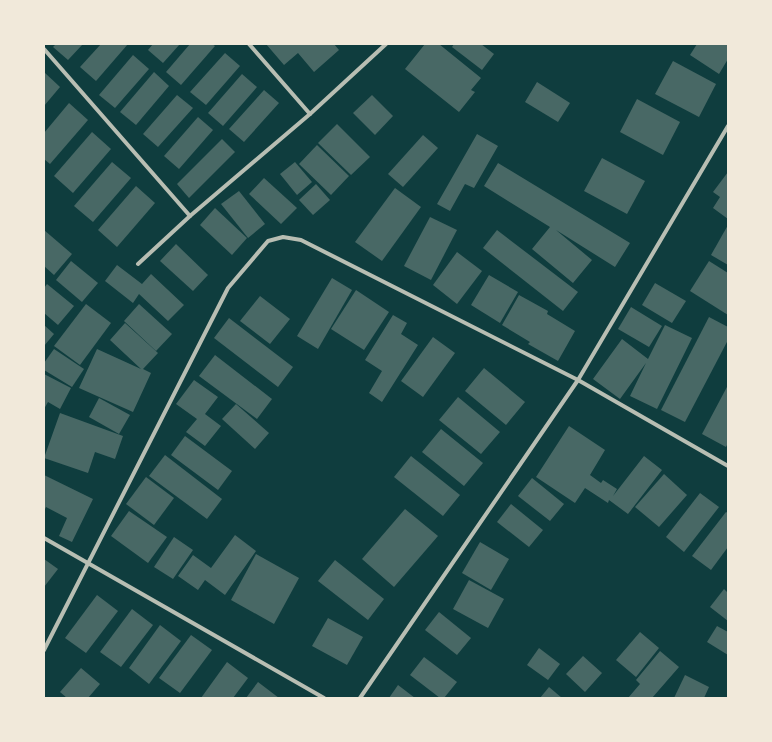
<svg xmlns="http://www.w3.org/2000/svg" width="772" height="742" font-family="'Space Grotesk',sans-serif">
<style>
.building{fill:#486865}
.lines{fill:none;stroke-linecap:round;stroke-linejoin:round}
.minor{stroke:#b8beb3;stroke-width:4}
</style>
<rect width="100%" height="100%" fill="#0f3d3e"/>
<g class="building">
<polygon points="56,44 83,44 68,60 53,47"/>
<polygon points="101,44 128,44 96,81 80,67"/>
<polygon points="153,44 180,44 163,63 148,50"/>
<polygon points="190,44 212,44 215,46 181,85 166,72"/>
<polygon points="266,44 334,44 339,50 314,72 298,53 284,65"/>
<polygon points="425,44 439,44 481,78 471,90 475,92 459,112 405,69"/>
<polygon points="454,44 481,44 494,54 482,70 452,47"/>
<polygon points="697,44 728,44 728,59 719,74 690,55"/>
<polygon points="225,53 240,66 206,105 190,92"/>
<polygon points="133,55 149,69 115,108 99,95"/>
<polygon points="673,61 716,84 699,117 655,94"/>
<polygon points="44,72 60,87 44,106"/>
<polygon points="154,72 169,86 136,125 120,112"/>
<polygon points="242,74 257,87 223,126 208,113"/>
<polygon points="537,82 570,103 558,122 525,102"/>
<polygon points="264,90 279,103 244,142 229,129"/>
<polygon points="177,95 193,108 158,147 143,134"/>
<polygon points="372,95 393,116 375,135 353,113"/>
<polygon points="637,99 680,122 663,155 620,132"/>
<polygon points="69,103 88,120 50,164 44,159 44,133"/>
<polygon points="198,117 213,130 179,169 164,156"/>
<polygon points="337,124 370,157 351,175 318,143"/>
<polygon points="92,132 111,149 73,193 54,176"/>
<polygon points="477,134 498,146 474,188 465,184 450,211 437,204"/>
<polygon points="423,135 438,148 403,187 388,174"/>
<polygon points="222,139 235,152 189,198 177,184"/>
<polygon points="317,145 349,176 331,195 299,164"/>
<polygon points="602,158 645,181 627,214 584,191"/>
<polygon points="112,162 131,178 93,222 74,206"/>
<polygon points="295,162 312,182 297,195 280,174"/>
<polygon points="498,163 630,243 615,267 556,230 592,260 573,283 532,249 550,227 484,186"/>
<polygon points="728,172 728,219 713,208 720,197 713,192"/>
<polygon points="264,178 297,208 281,224 249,194"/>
<polygon points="316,184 330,200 313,215 299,200"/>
<polygon points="136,186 155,203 117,247 98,230"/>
<polygon points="395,188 421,207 382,261 355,242"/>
<polygon points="239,191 265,224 248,238 221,204"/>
<polygon points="215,208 247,238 232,255 200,225"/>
<polygon points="430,217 457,230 431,280 404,266"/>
<polygon points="728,225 728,265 711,255"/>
<polygon points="44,230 72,254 54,275 44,266"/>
<polygon points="497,230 578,292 563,311 483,248"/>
<polygon points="176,244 208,275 193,291 160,261"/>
<polygon points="457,252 482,271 457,304 433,285"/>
<polygon points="71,261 98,283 82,302 56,280"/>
<polygon points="709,261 728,273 728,315 690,291"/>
<polygon points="117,265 142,284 151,274 184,305 168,321 139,294 133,303 105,281"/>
<polygon points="489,275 518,292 500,323 471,305"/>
<polygon points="332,278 352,290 318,349 297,336"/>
<polygon points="655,283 686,301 672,323 642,305"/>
<polygon points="47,284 74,306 58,325 44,313 44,288"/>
<polygon points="356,290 389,312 364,350 331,329"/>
<polygon points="519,295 548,311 547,314 575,331 558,361 528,344 530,342 502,325"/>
<polygon points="260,296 290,319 270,344 240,321"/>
<polygon points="86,304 111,323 80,365 54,346"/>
<polygon points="139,304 172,334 156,351 124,321"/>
<polygon points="631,307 662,326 649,347 618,329"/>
<polygon points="393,315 407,323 401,334 418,345 382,402 369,393 382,371 365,360"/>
<polygon points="709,317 728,327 728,340 685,422 661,410"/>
<polygon points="229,318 293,367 278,387 214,338"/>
<polygon points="125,323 158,353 143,369 151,373 133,412 79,388 97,349 141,369 110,340"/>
<polygon points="44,325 54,334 44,346"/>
<polygon points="665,325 692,338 657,409 630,396 646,363 620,399 593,379 622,339 648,359"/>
<polygon points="433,337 455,353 423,397 401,381"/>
<polygon points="54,349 84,369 72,387 44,370 44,363"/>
<polygon points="215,355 272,399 257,419 199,376"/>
<polygon points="484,368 525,402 506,425 465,391"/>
<polygon points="44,374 71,388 60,409 48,402 44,409"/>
<polygon points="194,380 218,397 205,414 221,426 205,446 186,432 197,419 176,404"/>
<polygon points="728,385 728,443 726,447 702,434"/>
<polygon points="458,397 500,432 481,454 439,420"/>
<polygon points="99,398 130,415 119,434 89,417"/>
<polygon points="236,404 269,433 255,449 222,419"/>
<polygon points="60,413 123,436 115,459 95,452 88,473 44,458"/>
<polygon points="569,426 605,450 590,475 601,483 603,480 617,489 613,496 644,456 662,470 628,514 609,500 608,503 585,488 575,503 536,477"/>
<polygon points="441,429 483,463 464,486 422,452"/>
<polygon points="185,436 232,471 218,490 171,455"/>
<polygon points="165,455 222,499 207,519 149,476"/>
<polygon points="411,456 460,495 443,516 394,477"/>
<polygon points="664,474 687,495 659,527 635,507"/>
<polygon points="44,475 93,499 72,542 59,536 67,518 46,507 44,511"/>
<polygon points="146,477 174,498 154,525 126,504"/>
<polygon points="532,478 564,504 550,521 518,496"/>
<polygon points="700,493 719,507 684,552 666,537"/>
<polygon points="511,504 543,530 529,547 497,522"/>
<polygon points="405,509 438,536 394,587 362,559"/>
<polygon points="129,511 167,537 148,563 111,536"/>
<polygon points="726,512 728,513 728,547 711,570 692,556"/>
<polygon points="235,535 256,551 225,595 205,580 198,590 178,576 193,555 211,568"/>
<polygon points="174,537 193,550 173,579 154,567"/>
<polygon points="480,542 509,559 491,590 462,573"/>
<polygon points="256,554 299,578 274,624 231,600"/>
<polygon points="44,559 58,569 44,587"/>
<polygon points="335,560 384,599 368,620 318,581"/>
<polygon points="469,580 504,599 488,628 453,609"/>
<polygon points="724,589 728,593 728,621 710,607"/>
<polygon points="97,595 118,611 86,653 65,638"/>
<polygon points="132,609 153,625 121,667 100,652"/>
<polygon points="439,612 471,638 457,655 425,630"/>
<polygon points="328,618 363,637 347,665 312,646"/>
<polygon points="160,625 181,641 149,684 129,668"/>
<polygon points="717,626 728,632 728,655 707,642"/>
<polygon points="640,632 659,648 636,677 616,660"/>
<polygon points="191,635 212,650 180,693 159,678"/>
<polygon points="539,648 560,664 548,680 527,665"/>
<polygon points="660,651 679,667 652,698 628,698 640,684 636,680"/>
<polygon points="583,656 602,673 585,692 566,674"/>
<polygon points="424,657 457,682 444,698 440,698 410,675"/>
<polygon points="227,662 248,678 233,698 201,698"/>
<polygon points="81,668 100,684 88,698 67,698 60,692"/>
<polygon points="685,675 709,687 704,698 674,698"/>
<polygon points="258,682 279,698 246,698"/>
<polygon points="398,685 415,698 389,698"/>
<polygon points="549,687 562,698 540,698"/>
</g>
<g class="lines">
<g class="minor">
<polyline points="249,44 310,114"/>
<polyline points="44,49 190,216 310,114 386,44"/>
<polyline points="138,264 190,216"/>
<polyline points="44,538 324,698"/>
<polyline points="44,650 228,288 268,241 283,237 301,240 578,380 728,466"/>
<polyline points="360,698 578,380 728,126"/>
</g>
</g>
<rect width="772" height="742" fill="none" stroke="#f1e9da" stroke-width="90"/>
</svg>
